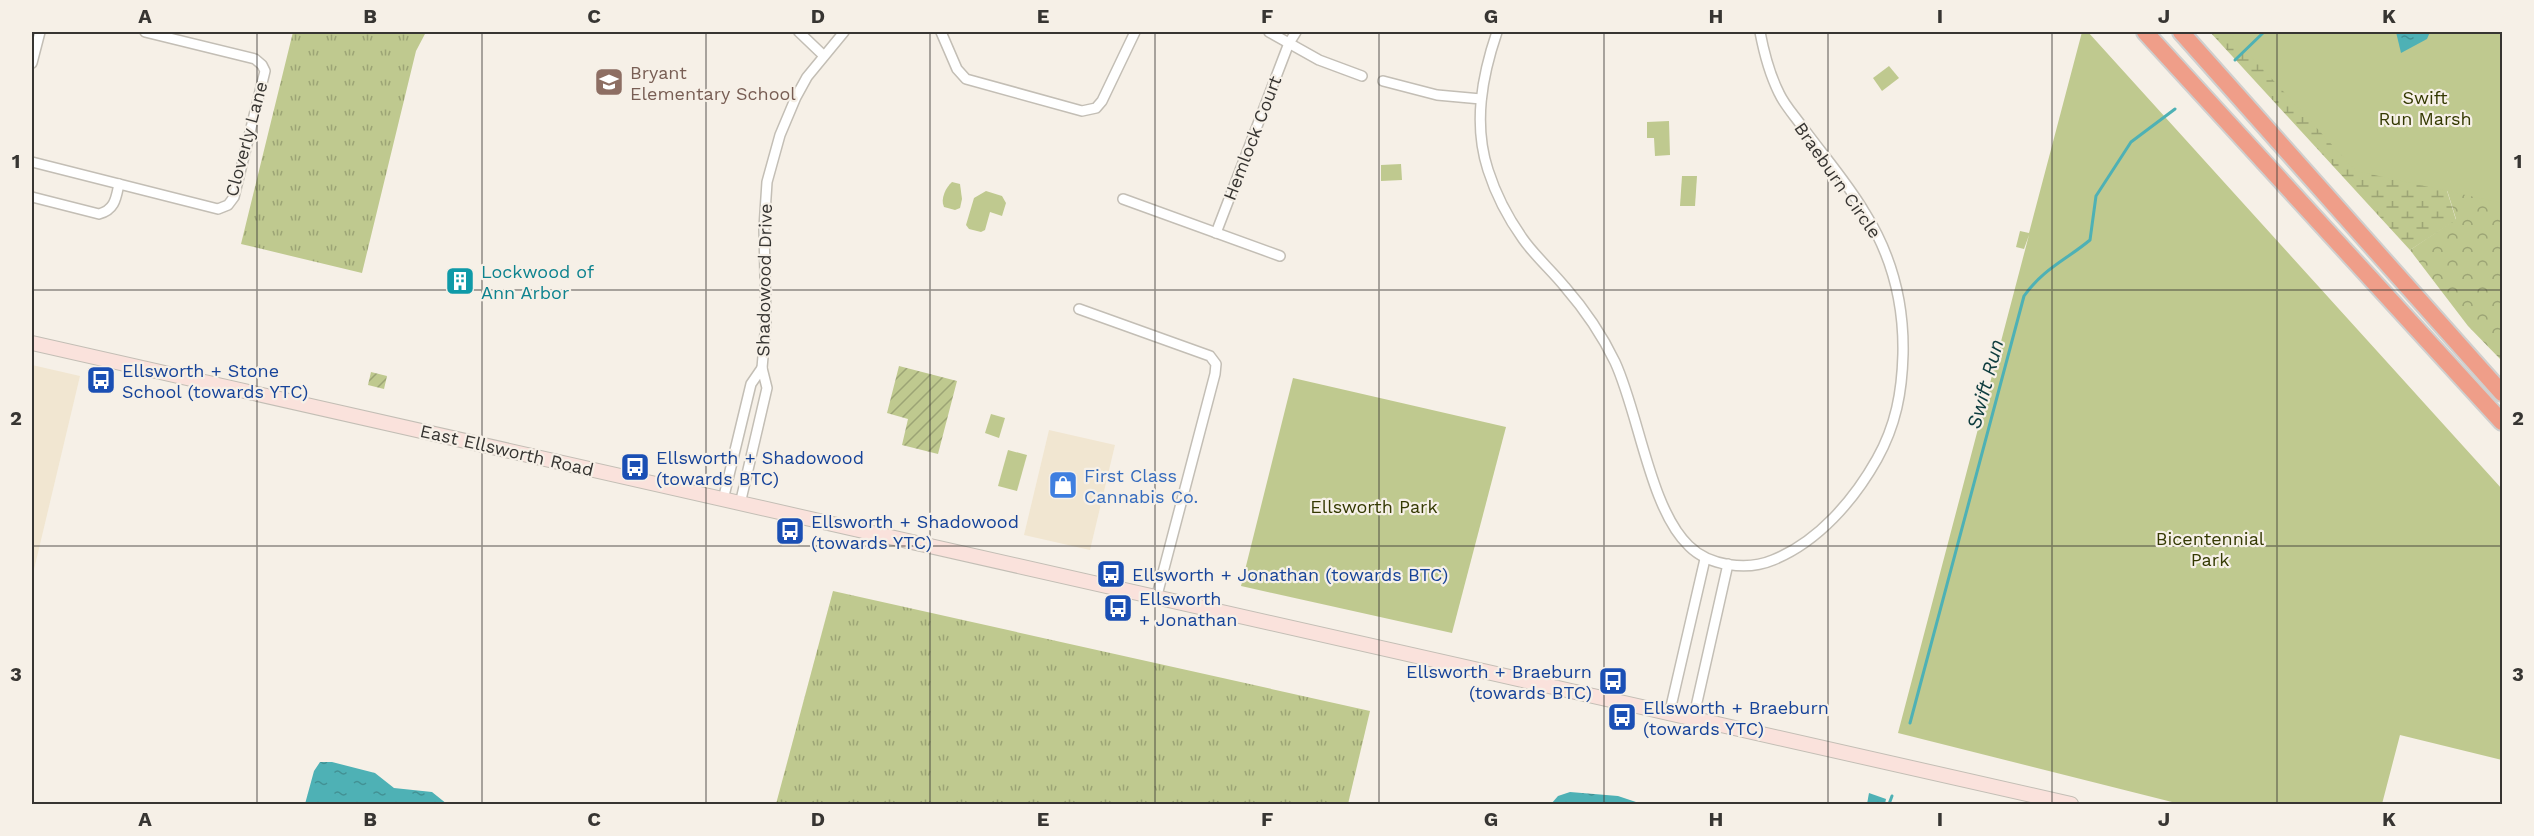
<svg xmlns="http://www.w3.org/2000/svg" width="2534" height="836" font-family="'Work Sans',sans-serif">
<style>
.commercial{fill:#f1e6d1}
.grass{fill:url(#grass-tufts)}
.forest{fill:url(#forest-crowns)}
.wetland{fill:url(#wetland-marsh)}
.park{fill:#bfc98f}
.garden{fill:url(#garden-furrows)}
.water{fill:url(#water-ripples)}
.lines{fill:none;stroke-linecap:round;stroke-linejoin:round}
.stream{stroke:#4eb1b5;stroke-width:3}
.minor-casing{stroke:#c3beb5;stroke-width:12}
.secondary-casing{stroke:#c3beb5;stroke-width:16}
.motorway-casing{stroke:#cfcfce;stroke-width:20}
.minor{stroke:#fff;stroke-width:9}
.secondary{stroke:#fae2dc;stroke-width:14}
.motorway{stroke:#ef9e89;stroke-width:16}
.grid{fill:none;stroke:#373532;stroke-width:1.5;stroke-opacity:0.55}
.labels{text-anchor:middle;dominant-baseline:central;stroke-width:4.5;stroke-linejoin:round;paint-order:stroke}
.education-label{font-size:18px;fill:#785e54;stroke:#f6f0e7;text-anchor:start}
.park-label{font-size:18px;fill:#343902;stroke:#f6f0e7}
.street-label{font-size:18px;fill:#373532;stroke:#f6f0e7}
.culture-label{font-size:18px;fill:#0d838f;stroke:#f6f0e7;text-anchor:start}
.transit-label{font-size:18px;fill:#164399;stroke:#f6f0e7;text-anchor:start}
.shop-label{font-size:18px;fill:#366cbe;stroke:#f6f0e7;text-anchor:start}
.water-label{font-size:20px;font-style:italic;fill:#0d3c3e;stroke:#f6f0e7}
.neatline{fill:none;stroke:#373532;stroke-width:2}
.grid-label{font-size:20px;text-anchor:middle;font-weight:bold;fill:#373532}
</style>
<defs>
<pattern id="grass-tufts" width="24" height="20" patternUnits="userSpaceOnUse" patternTransform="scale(1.5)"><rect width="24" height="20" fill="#bfc98f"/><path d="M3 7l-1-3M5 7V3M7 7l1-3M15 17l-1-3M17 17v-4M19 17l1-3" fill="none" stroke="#9ca475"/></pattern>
<pattern id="forest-crowns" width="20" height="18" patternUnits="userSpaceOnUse" patternTransform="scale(1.5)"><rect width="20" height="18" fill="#bfc98f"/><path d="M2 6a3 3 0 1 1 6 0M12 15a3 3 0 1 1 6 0" fill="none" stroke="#9ca475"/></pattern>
<pattern id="wetland-marsh" width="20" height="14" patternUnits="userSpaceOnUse" patternTransform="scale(1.5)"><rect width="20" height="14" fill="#bfc98f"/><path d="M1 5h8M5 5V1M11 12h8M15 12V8" fill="none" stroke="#9ca475"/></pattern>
<pattern id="garden-furrows" width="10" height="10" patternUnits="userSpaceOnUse" patternTransform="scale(1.5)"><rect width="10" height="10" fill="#bfc98f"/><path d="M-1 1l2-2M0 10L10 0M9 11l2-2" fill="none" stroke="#9ca475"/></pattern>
<pattern id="water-ripples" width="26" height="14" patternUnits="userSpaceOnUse" patternTransform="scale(1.5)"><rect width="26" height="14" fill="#4eb1b5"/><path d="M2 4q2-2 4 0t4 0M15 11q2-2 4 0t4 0" fill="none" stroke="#429194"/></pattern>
</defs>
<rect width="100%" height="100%" fill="#f6f0e7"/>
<g class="commercial">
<polygon points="32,365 80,376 32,578"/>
<polygon points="1049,430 1115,445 1090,550 1024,535"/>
</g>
<g class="grass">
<polygon points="293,32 426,32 416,51 362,273 241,244"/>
<polygon points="833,591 1370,711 1348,804 776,804"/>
</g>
<polygon class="forest" points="2502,65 2502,361 2468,326 2410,250 2456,219 2425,119"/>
<polygon class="wetland" points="2210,32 2502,32 2425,119 2456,220 2410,250"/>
<g class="park">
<polygon points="2082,32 2088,32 2502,489 2502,760 2400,735 2382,804 2180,804 1898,733 2029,235 2024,249 2016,247 2020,231 2029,233"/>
<polygon points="2229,32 2502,32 2502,203 2356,171"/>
<polygon points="1889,66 1899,78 1882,91 1873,78"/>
<polygon points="1669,121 1670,155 1655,156 1654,138 1647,138 1647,122"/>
<polygon points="1401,164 1402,180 1381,181 1381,165"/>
<polygon points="1682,176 1697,176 1695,206 1680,206"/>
<path d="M 952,182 L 960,184 L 962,199 L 960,208 L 955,210 L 944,207 C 940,199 946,187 952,182 Z"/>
<polygon points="986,191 1002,196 1006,203 1002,216 990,212 985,230 981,232 969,229 966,225 974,198"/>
<polygon points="1293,378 1506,427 1452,633 1241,586"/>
<polygon points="991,414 1005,418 999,438 985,433"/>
<polygon points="1008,450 1027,455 1017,491 998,486"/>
</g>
<g class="garden">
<polygon points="899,366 957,381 938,454 902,445 908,419 887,413"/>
<polygon points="371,372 387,376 384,389 368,385"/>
</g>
<g class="water">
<polygon points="2396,32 2430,32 2427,39 2401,53"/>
<polygon points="320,762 332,762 375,773 394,788 432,792 447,804 305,804 314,771"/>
<polygon points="1570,792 1618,796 1642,804 1551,804 1558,796"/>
<polygon points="1869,793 1886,799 1885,804 1867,804"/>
</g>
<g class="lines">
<g class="stream">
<polyline points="2235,60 2264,32"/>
<path d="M 1910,723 L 2024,296 C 2043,269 2066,260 2090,240 L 2096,196 L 2131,142 L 2175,109"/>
<polyline points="1889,804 1892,796"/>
</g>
<g class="minor-casing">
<g id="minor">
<polyline points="799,32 823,55"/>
<polyline points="941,32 957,69 966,79 1082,111 1096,108 1102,101 1135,32"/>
<polyline points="1269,32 1319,60 1362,76"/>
<path d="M 1497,32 C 1482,76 1473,124 1488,170 C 1496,195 1508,218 1523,239 C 1535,256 1552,271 1565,287 C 1585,310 1602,335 1615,362 C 1639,414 1650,509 1689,546 C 1709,566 1747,571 1773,560 C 1818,542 1854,500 1877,459 C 1896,425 1902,392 1903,354 C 1904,304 1892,256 1865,213 C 1847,182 1822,154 1801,125 C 1793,114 1784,104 1779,93 C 1769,73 1764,53 1760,32"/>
<polyline points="32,63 40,32"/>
<polyline points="1383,81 1437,95 1481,99"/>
<polyline points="32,162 218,209 228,205 234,197 265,71 262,65 255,59 145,32"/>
<path d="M 32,197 L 99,214 C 115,210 116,198 119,184"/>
<polyline points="1123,199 1280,256"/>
<polyline points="1216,233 1289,43 1296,32"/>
<polyline points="1079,309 1210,356 1216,364 1215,374 1156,599"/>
<polyline points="723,500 751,384 762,368"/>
<polyline points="740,504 767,388 762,368 766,322 764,228 767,182 780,135 796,97 807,77 844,32"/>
<polyline points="1669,715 1705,559"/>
<polyline points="1693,720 1728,564"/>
</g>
</g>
<g class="secondary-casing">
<polyline id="secondary" points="32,343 2071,804"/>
</g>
<g class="motorway-casing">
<g id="motorway">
<polyline points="2145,32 2502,422"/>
<polyline points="2181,32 2502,393"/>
</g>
</g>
<use href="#minor" class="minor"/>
<use href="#secondary" class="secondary"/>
<use href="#motorway" class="motorway"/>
</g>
<path class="grid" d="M 257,32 L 257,804M 482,32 L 482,804M 706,32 L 706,804M 930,32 L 930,804M 1155,32 L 1155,804M 1379,32 L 1379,804M 1604,32 L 1604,804M 1828,32 L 1828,804M 2052,32 L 2052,804M 2277,32 L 2277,804M 32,290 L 2502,290M 32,546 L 2502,546"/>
<defs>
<g id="school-square" transform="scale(1.5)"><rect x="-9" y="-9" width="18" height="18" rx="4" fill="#8d6e63" stroke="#f6f0e7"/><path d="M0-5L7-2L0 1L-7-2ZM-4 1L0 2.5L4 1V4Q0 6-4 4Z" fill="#fff"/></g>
<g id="building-square" transform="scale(1.5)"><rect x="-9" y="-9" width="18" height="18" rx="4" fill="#0f9aa8" stroke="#f6f0e7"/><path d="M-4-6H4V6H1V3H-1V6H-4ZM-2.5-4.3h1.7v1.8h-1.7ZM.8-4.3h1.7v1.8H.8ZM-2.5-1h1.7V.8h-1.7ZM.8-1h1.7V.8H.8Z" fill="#fff"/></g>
<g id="bus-square" transform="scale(1.5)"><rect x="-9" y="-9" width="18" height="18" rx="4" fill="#1a4fb4" stroke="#f6f0e7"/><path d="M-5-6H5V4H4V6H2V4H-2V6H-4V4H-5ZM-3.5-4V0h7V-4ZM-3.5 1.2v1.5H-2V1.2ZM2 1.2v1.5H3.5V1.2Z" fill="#fff"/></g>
<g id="shop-square" transform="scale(1.5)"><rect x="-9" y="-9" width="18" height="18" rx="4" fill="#3f7fe0" stroke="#f6f0e7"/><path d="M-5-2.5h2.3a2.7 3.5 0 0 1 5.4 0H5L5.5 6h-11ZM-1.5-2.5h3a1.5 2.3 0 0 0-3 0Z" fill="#fff"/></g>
</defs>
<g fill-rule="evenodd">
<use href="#school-square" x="609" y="82"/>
<use href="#building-square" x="460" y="281"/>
<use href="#bus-square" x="101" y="380"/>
<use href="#bus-square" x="635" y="467"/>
<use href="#shop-square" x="1063" y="485"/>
<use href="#bus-square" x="790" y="531"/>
<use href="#bus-square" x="1111" y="574"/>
<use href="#bus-square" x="1118" y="608"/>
<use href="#bus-square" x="1613" y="681"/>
<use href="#bus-square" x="1622" y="717"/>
</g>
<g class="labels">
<g class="education-label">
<text x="630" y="72">Bryant<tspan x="630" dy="21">Elementary School</tspan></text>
</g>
<g class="park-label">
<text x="2425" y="97">Swift<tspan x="2425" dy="21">Run Marsh</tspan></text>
<text x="1374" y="506">Ellsworth Park</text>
<text x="2210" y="538">Bicentennial<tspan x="2210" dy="21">Park</tspan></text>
</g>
<g class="street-label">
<text transform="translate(1252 138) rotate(-69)">Hemlock Court</text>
<text transform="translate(246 139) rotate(-75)">Cloverly Lane</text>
<text transform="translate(1838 180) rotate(55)">Braeburn Circle</text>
<text transform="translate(764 280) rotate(-89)">Shadowood Drive</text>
<text transform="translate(507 450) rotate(13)">East Ellsworth Road</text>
</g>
<g class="culture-label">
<text x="481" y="271">Lockwood of<tspan x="481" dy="21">Ann Arbor</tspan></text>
</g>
<g class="transit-label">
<text x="122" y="370">Ellsworth + Stone<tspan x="122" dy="21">School (towards YTC)</tspan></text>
<text x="656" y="457">Ellsworth + Shadowood<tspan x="656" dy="21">(towards BTC)</tspan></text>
<text x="811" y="521">Ellsworth + Shadowood<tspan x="811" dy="21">(towards YTC)</tspan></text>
<text x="1132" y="574">Ellsworth + Jonathan (towards BTC)</text>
<text x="1139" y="598">Ellsworth<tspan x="1139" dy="21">+ Jonathan</tspan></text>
<text x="1592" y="671" text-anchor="end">Ellsworth + Braeburn<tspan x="1592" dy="21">(towards BTC)</tspan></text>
<text x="1643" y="707">Ellsworth + Braeburn<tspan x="1643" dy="21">(towards YTC)</tspan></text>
</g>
<g class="shop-label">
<text x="1084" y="475">First Class<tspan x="1084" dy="21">Cannabis Co.</tspan></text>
</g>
<g class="water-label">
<text transform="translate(1985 384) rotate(-75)">Swift Run</text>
</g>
</g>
<rect width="2534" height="836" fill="none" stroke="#f6f0e7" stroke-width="66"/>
<rect x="33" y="33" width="2468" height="770" class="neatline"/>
<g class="grid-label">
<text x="145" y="23">A</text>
<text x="370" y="23">B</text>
<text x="594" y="23">C</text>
<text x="818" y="23">D</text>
<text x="1043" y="23">E</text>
<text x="1267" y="23">F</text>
<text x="1491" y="23">G</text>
<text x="1716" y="23">H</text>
<text x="1940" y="23">I</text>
<text x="2164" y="23">J</text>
<text x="2389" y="23">K</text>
<text x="16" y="168">1</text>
<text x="2518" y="168">1</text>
<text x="16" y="425">2</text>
<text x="2518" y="425">2</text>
<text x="16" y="681">3</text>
<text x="2518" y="681">3</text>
<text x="145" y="826">A</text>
<text x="370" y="826">B</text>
<text x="594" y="826">C</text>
<text x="818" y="826">D</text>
<text x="1043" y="826">E</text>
<text x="1267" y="826">F</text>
<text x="1491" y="826">G</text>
<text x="1716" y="826">H</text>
<text x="1940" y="826">I</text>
<text x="2164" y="826">J</text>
<text x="2389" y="826">K</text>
</g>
</svg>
